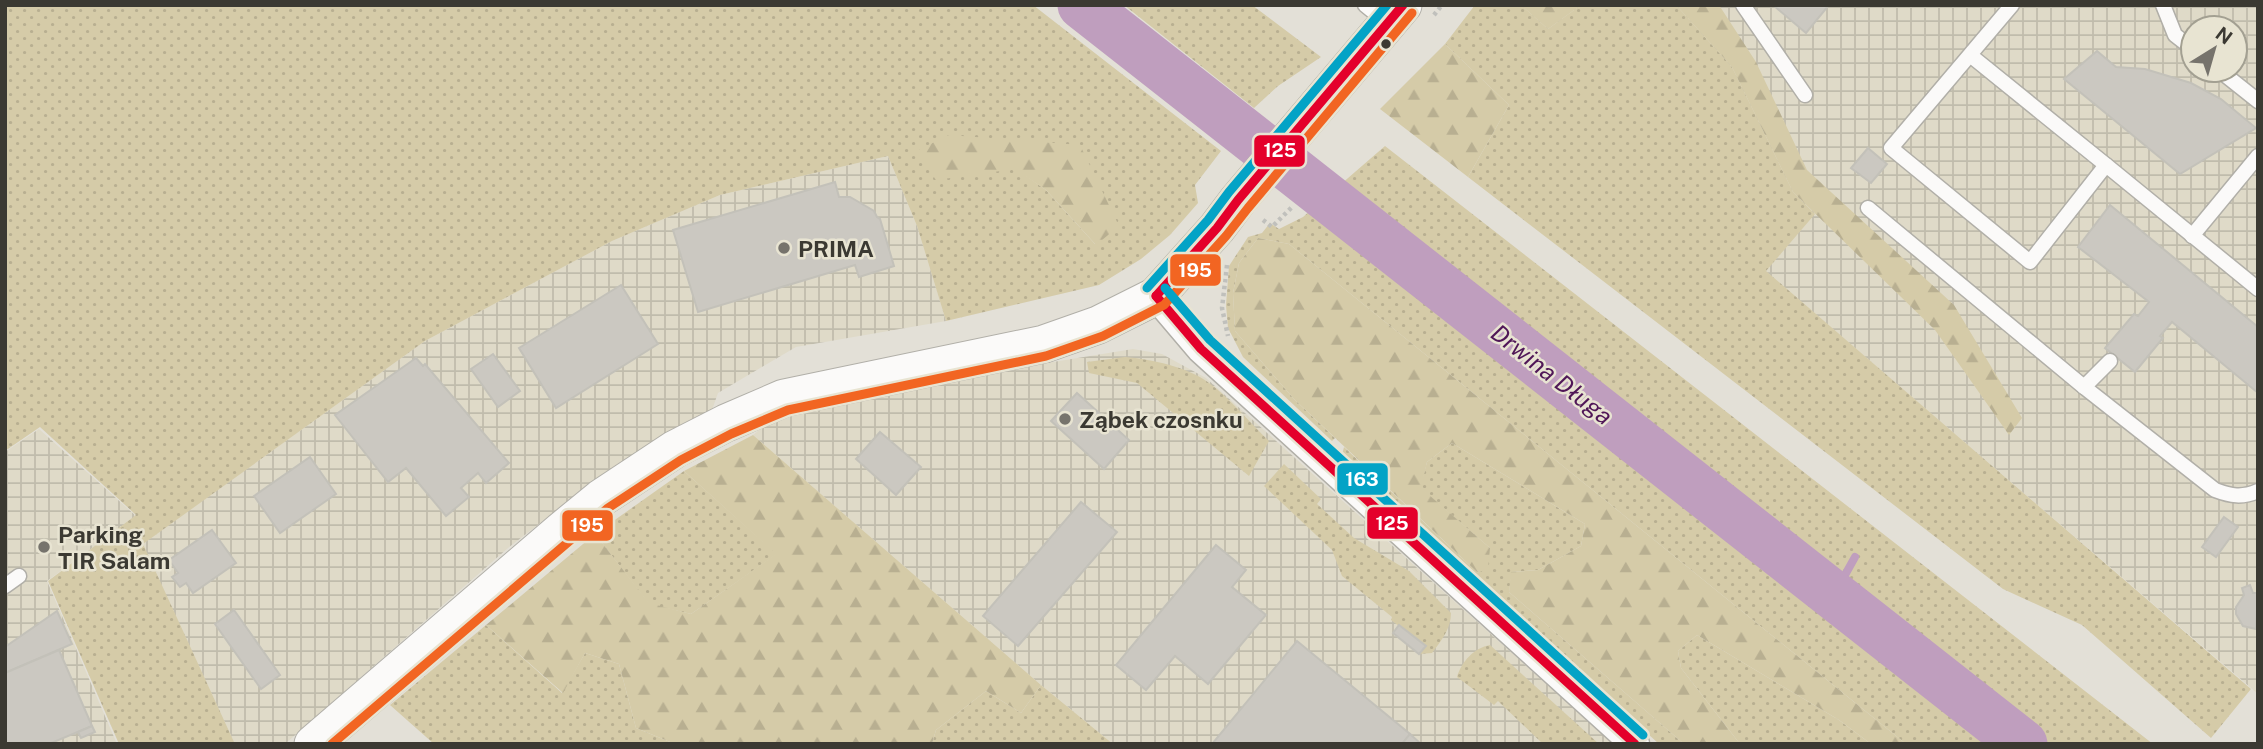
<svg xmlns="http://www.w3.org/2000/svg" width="2263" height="749" font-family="'Public Sans',sans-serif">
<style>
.industrial{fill:url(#industrial-grid);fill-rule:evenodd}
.grass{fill:url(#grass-dots);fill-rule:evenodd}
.forest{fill:url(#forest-firs)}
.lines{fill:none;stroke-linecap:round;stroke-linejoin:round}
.stream{stroke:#bf9ebe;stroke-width:8}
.river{stroke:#bf9ebe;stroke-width:49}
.building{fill:#cbc8c1;stroke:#c3c1b9;stroke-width:2}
.service-casing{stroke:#b1afa8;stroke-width:17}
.minor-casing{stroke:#b1afa8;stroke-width:31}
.tertiary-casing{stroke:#b1afa8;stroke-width:39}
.path{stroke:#c0c0bc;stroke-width:4.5;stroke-dasharray:3.5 3.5;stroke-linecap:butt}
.service{stroke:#fbfaf9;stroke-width:14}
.minor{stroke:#fbfaf9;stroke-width:28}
.tertiary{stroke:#fbfaf9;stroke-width:37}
.bus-1-casing{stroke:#e8e4d2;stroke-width:14}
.bus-2-casing{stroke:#e8e4d2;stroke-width:14}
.bus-3-casing{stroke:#e8e4d2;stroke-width:14}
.bus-1{stroke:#e4002b;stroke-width:9}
.bus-2{stroke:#f26522;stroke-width:9}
.bus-3{stroke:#03a3c6;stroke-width:9}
.bus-dot{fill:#3b3932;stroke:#e8e4d2;stroke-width:2.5}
.poi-dot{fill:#76736c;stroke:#e8e4d2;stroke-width:2.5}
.labels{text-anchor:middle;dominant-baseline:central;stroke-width:5;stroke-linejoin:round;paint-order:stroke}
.poi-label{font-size:23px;font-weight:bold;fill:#3b3932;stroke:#e8e4d2;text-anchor:start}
.water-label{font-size:24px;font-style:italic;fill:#501757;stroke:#e8e4d2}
.line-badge{stroke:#e8e4d2;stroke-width:2.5}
.badge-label{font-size:19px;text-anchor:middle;font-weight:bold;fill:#fff}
</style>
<defs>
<pattern id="industrial-grid" width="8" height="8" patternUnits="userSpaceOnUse" patternTransform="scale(1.75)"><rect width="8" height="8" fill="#dfdac8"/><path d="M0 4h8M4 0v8" fill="none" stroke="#c0bcac"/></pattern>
<pattern id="grass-dots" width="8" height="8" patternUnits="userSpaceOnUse" patternTransform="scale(1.75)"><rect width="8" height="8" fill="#d5cba8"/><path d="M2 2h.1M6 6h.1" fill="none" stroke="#b8af91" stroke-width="1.8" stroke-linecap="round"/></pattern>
<pattern id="forest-firs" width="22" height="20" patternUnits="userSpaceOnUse" patternTransform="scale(1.75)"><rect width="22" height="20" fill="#d5cba8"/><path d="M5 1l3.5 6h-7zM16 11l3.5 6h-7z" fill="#b8af91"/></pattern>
</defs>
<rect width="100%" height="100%" fill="#e3e0d7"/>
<g class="industrial">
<path d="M 1475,5 L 2258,5 L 2258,694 L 1468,16 ZM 2193,28 L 2235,28 L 2235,70 L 2193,70 Z"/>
<polygon points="888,156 917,226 946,321 796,347 718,393 712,410 597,479 508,548 285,744 235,744 142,544 425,341 612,241 720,195"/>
<polygon points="1133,349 1162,354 1206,378 1613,744 1113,744 1041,685 753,435 785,409 892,388"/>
<polygon points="39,429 136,516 47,581 117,744 5,744 5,452"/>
</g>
<g class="grass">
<path d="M 5,5 L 1033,5 L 1221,151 L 1195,185 L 1198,203 L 1170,235 L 1141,259 L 1099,285 L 946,321 L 917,226 L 888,156 L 720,195 L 612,241 L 425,341 L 143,544 L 235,744 L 119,744 L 48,581 L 136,515 L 40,427 L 5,451 ZM 1015,168 L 1118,226 L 1095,244 L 1046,190 Z"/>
<polygon points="1124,5 1252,5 1321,57 1278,86 1254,108"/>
<polygon points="1475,5 1521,5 1548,29 1581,5 1676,5 1732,67 1793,192 1815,214 1766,271 2251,689 2211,738 2082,625 2003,589 1468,177 1509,105 1445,44"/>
<polygon points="1385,146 2153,744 1906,744 1289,244 1258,238 1239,263 1233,293 1235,331 1294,399 1335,438 1332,441 1243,357 1228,328 1226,305 1229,266 1248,237 1262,233 1270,223 1279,229 1303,217"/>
<path d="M 1125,357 C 1151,359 1188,367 1209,383 C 1231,399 1250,423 1269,441 L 1249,476 L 1137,383 L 1089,373 L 1087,362 Z"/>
<polygon points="1452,443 1585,524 1581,546 1538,570 1512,572 1509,592 1684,744 1659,744 1342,455 1344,447 1478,573 1490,548 1420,488 1427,462"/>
<path d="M 1284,464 L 1321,499 L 1317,504 L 1354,538 L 1409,571 L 1451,613 C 1451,629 1441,641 1432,653 L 1419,654 L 1425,646 L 1391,620 L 1392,617 L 1342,576 L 1332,550 L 1264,486 Z"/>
<polygon points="684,471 777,554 691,614 649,604 595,534"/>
<polygon points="486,625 562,693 585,653 619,664 636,728 675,744 434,744 390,705"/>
<polygon points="1697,635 1839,720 1871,744 1740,744 1681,668 1678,651"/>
<path d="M 1490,645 L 1599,744 L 1543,744 L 1498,701 L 1494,705 L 1457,677 C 1462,661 1474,648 1490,645 Z"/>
<polygon points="1041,685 1113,744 932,744 936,730 986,691 1021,713"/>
</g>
<g class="forest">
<polygon points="1521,5 1581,5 1548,29"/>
<polygon points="1676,5 1719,5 1756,62 1807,170 1954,305 2022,418 2009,435 1935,330 1793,192 1732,67"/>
<polygon points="1445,44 1509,105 1468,177 1380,109"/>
<polygon points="949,135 1080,145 1119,226 1096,245 1046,190 1015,169 936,180 916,151"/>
<polygon points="1258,238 1289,244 1906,744 1871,744 1839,720 1697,635 1678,651 1681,668 1740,744 1684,744 1509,592 1511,572 1538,570 1581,546 1585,524 1452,443 1427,462 1421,488 1490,548 1488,568 1478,573 1294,399 1235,331 1233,293 1239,263"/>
<polygon points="753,435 1041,685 1021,713 986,691 936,730 932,744 675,744 636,728 619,664 585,653 563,693 486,625 595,534 649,603 691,614 776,554 684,471"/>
</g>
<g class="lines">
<polyline class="stream" points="1837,598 1845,575 1855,557"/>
<polyline class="river" points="1082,5 2023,744"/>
</g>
<g class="building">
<polygon points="1773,5 1829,5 1806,33"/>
<polygon points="2097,51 2116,67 2145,69 2191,83 2221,99 2256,128 2180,174 2064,79"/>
<polygon points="1868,148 1887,164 1871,183 1851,168"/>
<polygon points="835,182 839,197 850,197 874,211 877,217 880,219 894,266 859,277 855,265 698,312 673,230"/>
<polygon points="2110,205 2258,327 2258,393 2172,322 2160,336 2163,338 2135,372 2105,348 2134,314 2138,316 2149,302 2078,247"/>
<polygon points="621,285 658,344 556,408 519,348"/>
<polygon points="493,354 520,391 498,407 471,369"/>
<polygon points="416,358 423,366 425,364 509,463 486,483 478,473 461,488 469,497 446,516 406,468 388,482 335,415"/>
<polygon points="1077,393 1129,440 1104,469 1051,421"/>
<polygon points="880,432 921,467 896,495 856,459"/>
<polygon points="310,457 336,494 280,533 254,496"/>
<polygon points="1081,502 1117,532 1018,646 983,616"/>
<polygon points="2224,517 2238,527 2216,557 2202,547"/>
<polygon points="212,530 236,563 193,593 186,583 180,587 172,577 178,573 169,560"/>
<polygon points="1216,545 1246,570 1232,587 1266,615 1208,684 1175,656 1146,690 1116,665"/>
<polygon points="2250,585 2253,593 2258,593 2256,629 2243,626 2236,614 2236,607 2244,595 2242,588"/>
<polygon points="234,610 280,675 261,689 215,624"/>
<polygon points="57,611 72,644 5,673 5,647"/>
<polygon points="1399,625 1426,646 1419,654 1393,633"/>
<polygon points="1297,641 1410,734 1402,744 1212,744"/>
<polygon points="59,650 92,726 49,744 5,744 5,673"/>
<polygon points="92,726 95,732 81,738 78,732"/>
<polygon points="1410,734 1421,744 1402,744"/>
</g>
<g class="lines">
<g class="service-casing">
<g id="service">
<polyline points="1365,5 1386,22"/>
<polyline points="1743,5 1805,95"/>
<polyline points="2163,5 2175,35 2193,49"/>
<polyline points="1970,55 2106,165 2030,262 1891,148 2012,5"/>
<polyline points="2219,70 2258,101"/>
<polyline points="2106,165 2258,289"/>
<polyline points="1868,208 2084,387"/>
<polyline points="2192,236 2258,156"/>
<path d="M 2110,361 L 2084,387 L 2215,490 C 2231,496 2242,498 2258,491"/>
<polyline points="5,586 19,576"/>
</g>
</g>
<g class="minor-casing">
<polyline id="minor" points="1156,296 1201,349 1635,744"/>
</g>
<g class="tertiary-casing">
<polyline id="tertiary" points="313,744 562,530 601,498 675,449 726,423 784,398 1044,344 1098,325 1156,296 1217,228 1238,200 1403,5"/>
</g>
<g class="path">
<polyline points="1434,15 1442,5"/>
<polyline points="1263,220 1272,227 1293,206"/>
<polyline points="1227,265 1222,308 1228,336"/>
</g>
<use href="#service" class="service"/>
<use href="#minor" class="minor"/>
<use href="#tertiary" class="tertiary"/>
<g class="bus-1-casing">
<g id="bus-1">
<polyline points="1156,296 1201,349 1635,744"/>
<polyline points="1156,296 1217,228 1238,200 1403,5"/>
</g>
</g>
<g class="bus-2-casing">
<polyline id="bus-2" points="332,744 608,508 681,460 731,434 788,410 1046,356 1103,336 1164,305 1226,236 1248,208 1412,13"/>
</g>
<g class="bus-3-casing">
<g id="bus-3">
<polyline points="1147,288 1208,220 1229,192 1387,5"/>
<polyline points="1165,288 1210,340 1643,735"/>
</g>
</g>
<use href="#bus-1" class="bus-1"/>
<use href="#bus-2" class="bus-2"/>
<use href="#bus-3" class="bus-3"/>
</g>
<circle class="bus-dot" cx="1386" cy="44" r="6"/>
<g class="poi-dot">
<circle cx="784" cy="248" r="7"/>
<circle cx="1065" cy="419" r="7"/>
<circle cx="44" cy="547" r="7"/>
</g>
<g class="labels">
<g class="poi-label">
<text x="798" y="248">PRIMA</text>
<text x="1079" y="419">Ząbek czosnku</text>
<text x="58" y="534">Parking<tspan x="58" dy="26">TIR Salam</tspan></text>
</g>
<g class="water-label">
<text transform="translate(1552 374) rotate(38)">Drwina Długa</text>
</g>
</g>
<g class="line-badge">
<rect x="1253" y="134" width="53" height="34" rx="7" fill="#e4002b"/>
<rect x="1169" y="253" width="53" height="34" rx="7" fill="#f26522"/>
<rect x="1336" y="462" width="53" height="34" rx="7" fill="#03a3c6"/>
<rect x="1366" y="506" width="53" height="34" rx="7" fill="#e4002b"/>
<rect x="561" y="509" width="53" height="33" rx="7" fill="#f26522"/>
</g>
<g class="badge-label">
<text x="1280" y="157">125</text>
<text x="1195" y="277">195</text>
<text x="1362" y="486">163</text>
<text x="1392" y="530">125</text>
<text x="587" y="532">195</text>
</g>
<rect width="2263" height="749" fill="none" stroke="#3b3932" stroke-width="14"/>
<g transform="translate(2214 49) rotate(37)"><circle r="33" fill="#e8e4d2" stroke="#a3a092" stroke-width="2"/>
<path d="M0-5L12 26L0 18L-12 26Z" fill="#76736c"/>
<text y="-10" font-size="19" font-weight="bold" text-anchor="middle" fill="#3b3932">N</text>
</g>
</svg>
